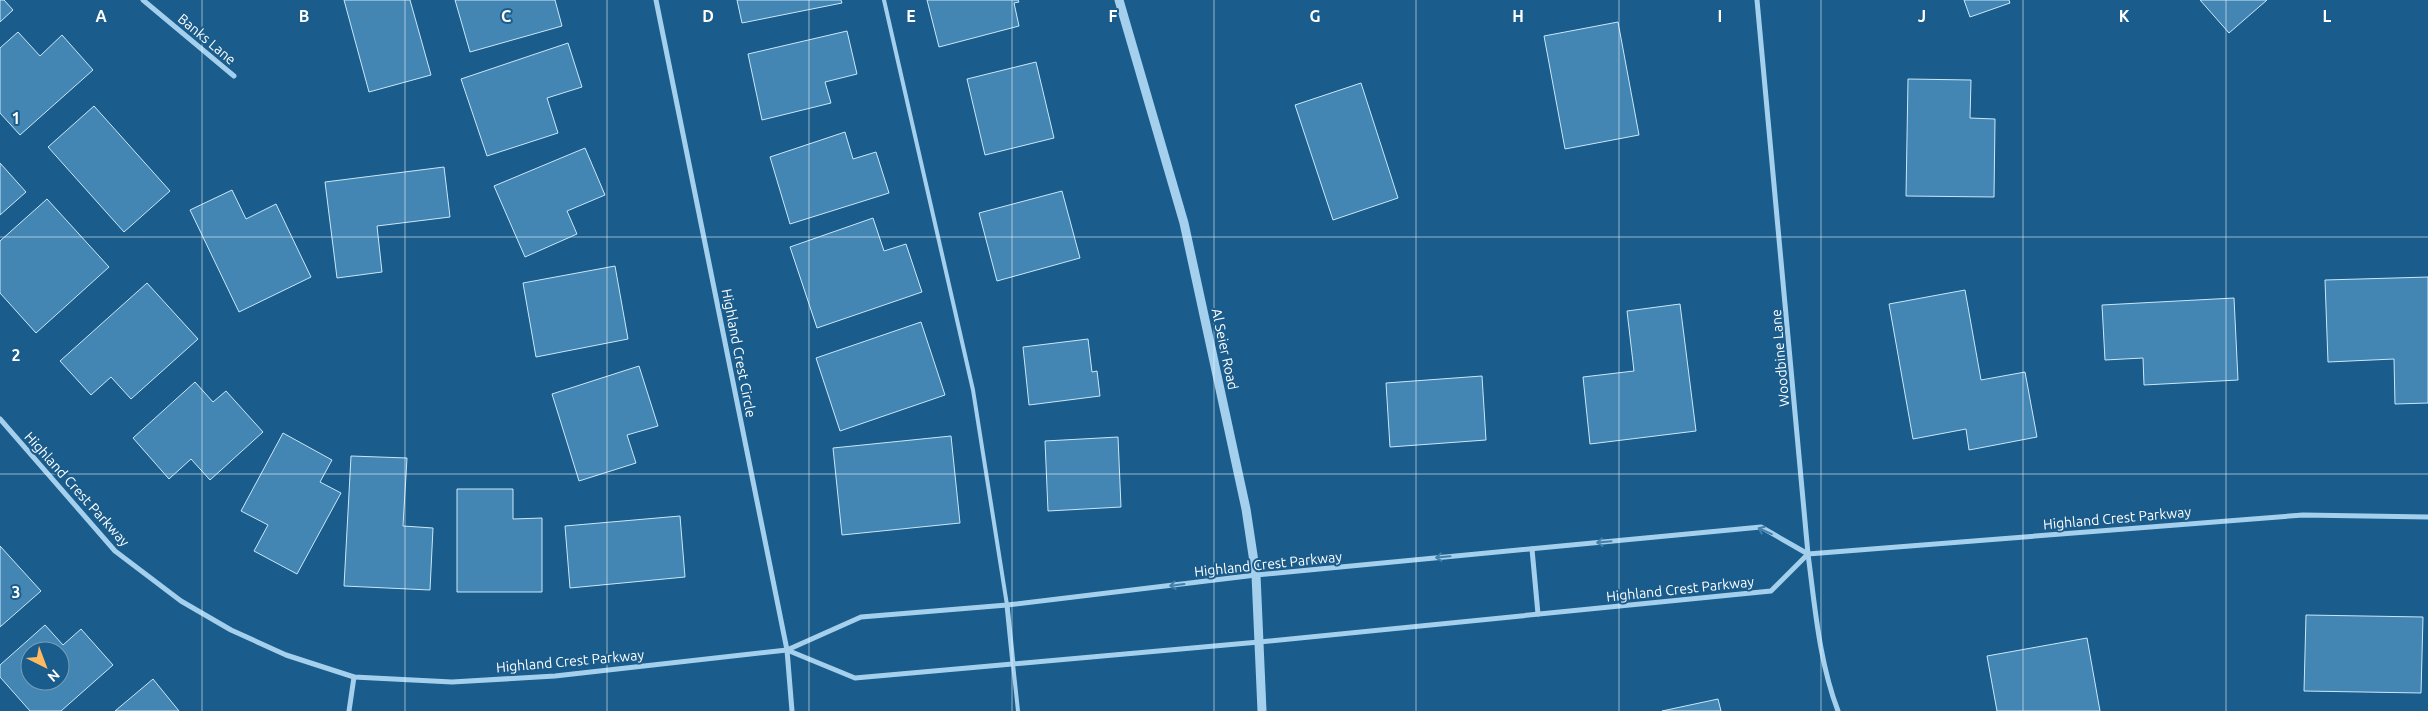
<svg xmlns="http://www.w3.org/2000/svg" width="2428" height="711" font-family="Ubuntu,sans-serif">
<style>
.building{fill:#4386b3;stroke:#cae7fa;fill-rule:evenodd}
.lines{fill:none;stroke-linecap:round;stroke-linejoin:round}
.service{stroke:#a5d0ed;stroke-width:4}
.minor{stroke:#a5d0ed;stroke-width:5}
.tertiary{stroke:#a5d0ed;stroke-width:9}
.oneway{stroke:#447fa8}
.grid{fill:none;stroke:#fff;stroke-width:1;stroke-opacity:0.55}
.labels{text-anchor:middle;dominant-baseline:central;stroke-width:4;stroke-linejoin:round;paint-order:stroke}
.street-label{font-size:14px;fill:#fff;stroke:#1a5c8b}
.grid-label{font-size:16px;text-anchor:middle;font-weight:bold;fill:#fff;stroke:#1a5c8b;stroke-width:4;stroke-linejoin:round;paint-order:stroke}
</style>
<rect width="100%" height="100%" fill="#1a5c8b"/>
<g class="building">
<polygon points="0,0 4,0 13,10 0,22"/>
<polygon points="344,0 410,0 431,75 369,92"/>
<polygon points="455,0 555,0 562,26 470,52"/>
<polygon points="737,0 841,0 842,3 742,23"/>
<polygon points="927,0 1018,0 1019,2 1014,3 1019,26 939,47"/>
<polygon points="1964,0 2009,0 2010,3 1970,17"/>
<polygon points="2200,0 2267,0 2229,33"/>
<polygon points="1618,22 1639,135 1565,149 1544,36"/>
<polygon points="847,31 857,74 825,82 831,103 762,120 748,54"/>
<polygon points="18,32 40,56 62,35 93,70 20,135 0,113 0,48"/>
<polygon points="568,43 582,87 547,98 558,133 487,156 461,79"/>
<polygon points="1036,62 1054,138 985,155 967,79"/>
<polygon points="1908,79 1971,80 1970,118 1995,119 1994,197 1906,196"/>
<polygon points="1361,83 1398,198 1333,220 1295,105"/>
<polygon points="94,106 170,191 124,232 48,147"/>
<polygon points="845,132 853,159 876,152 889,193 790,224 770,157"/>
<polygon points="585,148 605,195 567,211 577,234 525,257 494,186"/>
<polygon points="0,163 26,192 0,215"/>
<polygon points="444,167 450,217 377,226 382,272 337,278 325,182"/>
<polygon points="232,190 246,219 276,204 311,277 239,312 190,210"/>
<polygon points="1062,191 1080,258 997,281 979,213"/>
<polygon points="47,199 109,267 36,333 0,293 0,241"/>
<polygon points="873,218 884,251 906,244 922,292 817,328 790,247"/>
<polygon points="615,266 628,339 536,357 523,283"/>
<polygon points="2428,277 2428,403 2395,404 2394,359 2328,362 2325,280"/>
<polygon points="147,283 198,339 131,399 111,377 91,395 60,361"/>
<polygon points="1965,290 1981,380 2025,372 2037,437 1969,450 1966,429 1913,439 1889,304"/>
<polygon points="2234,298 2238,380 2144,385 2143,358 2105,360 2102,305"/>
<polygon points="1680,304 1696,431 1590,444 1583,377 1634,371 1627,311"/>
<polygon points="921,322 945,395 840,431 816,358"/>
<polygon points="1088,339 1092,372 1097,371 1100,396 1029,405 1023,347"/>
<polygon points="639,366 658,426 627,435 636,463 579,481 552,394"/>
<polygon points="1482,376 1486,440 1390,447 1386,383"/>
<polygon points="195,382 213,402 226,391 263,432 210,480 191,459 169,479 133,438"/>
<polygon points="283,433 332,460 320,482 341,493 297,574 254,551 268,525 241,511"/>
<polygon points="951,436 960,523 842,535 833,448"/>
<polygon points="1118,437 1121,507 1048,511 1045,441"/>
<polygon points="351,456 407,458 403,526 433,528 430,590 344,586"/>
<polygon points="457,489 513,489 513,519 542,518 542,592 457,592"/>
<polygon points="680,516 685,577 570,588 565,526"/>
<polygon points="0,546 41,591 0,627"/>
<polygon points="2306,615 2423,617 2421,693 2304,691"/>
<path d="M 45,625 L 63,645 L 81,629 L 113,665 L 61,711 L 30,711 L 0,677 L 0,665 ZM 30,651 L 60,651 L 60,681 L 30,681 Z"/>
<polygon points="2087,638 2100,711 1997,711 1987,656"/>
<polygon points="153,679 179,711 115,711"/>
<polygon points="1718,699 1721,711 1662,711"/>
</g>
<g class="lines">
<g class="service">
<polyline points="884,0 973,390 1007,605"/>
<polyline points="1013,664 1018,711"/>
</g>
<g class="minor">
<polyline points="143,0 234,76"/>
<polyline points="656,0 787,650 792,711"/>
<path d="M 1757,0 L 1808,554 C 1815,607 1819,661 1838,711"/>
<polyline points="0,419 115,551 181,601 231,630 286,655 354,677 452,682 555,676 787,650"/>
<polyline points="1532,549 1538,614"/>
<polyline points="1808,554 1771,591 1259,642 855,678 787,650 861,617 1007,605 1256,575 1761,527 1808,554 2303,515 2428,517"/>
<polyline points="1007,605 1013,664"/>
<polyline points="349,711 354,677"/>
</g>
<polyline class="tertiary" points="1119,0 1184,223 1246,509 1256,575 1262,711"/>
</g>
<defs><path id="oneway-shaft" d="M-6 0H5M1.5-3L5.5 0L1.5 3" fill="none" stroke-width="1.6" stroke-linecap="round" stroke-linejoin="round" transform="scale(1.25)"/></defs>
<g class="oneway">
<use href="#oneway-shaft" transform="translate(1765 531) rotate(-156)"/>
<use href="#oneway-shaft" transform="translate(1604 542) rotate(175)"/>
<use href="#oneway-shaft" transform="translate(1443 557) rotate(175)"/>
<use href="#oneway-shaft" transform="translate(1177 585) rotate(173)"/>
</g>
<path class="grid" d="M 202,0 L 202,711M 405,0 L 405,711M 607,0 L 607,711M 809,0 L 809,711M 1012,0 L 1012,711M 1214,0 L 1214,711M 1416,0 L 1416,711M 1619,0 L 1619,711M 1821,0 L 1821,711M 2023,0 L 2023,711M 2226,0 L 2226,711M 0,237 L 2428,237M 0,474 L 2428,474"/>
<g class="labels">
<g class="street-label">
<text transform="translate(207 39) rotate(40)">Banks Lane</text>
<text transform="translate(1225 349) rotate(78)">Al Seier Road</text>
<text transform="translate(739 353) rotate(79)">Highland Crest Circle</text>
<text transform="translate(1780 358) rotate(-95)">Woodbine Lane</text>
<text transform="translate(77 489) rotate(48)">Highland Crest Parkway</text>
<text transform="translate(2117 518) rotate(-5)">Highland Crest Parkway</text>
<text transform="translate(1268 564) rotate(-6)">Highland Crest Parkway</text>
<text transform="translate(1680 589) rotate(-6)">Highland Crest Parkway</text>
<text transform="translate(570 661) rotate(-5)">Highland Crest Parkway</text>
</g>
</g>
<g class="grid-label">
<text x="101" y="22">A</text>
<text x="304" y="22">B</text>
<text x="506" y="22">C</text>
<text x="708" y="22">D</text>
<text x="911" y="22">E</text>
<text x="1113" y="22">F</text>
<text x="1315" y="22">G</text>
<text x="1518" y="22">H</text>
<text x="1720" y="22">I</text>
<text x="1922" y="22">J</text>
<text x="2124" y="22">K</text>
<text x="2327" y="22">L</text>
<text x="16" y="124">1</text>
<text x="16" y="361">2</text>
<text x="16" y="598">3</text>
</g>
<g transform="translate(45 666) rotate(138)"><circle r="24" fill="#1a5c8b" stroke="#769db9"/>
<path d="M0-4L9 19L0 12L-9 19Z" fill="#ffba61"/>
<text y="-8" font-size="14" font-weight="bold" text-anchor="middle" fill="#ffffff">N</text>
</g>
</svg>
